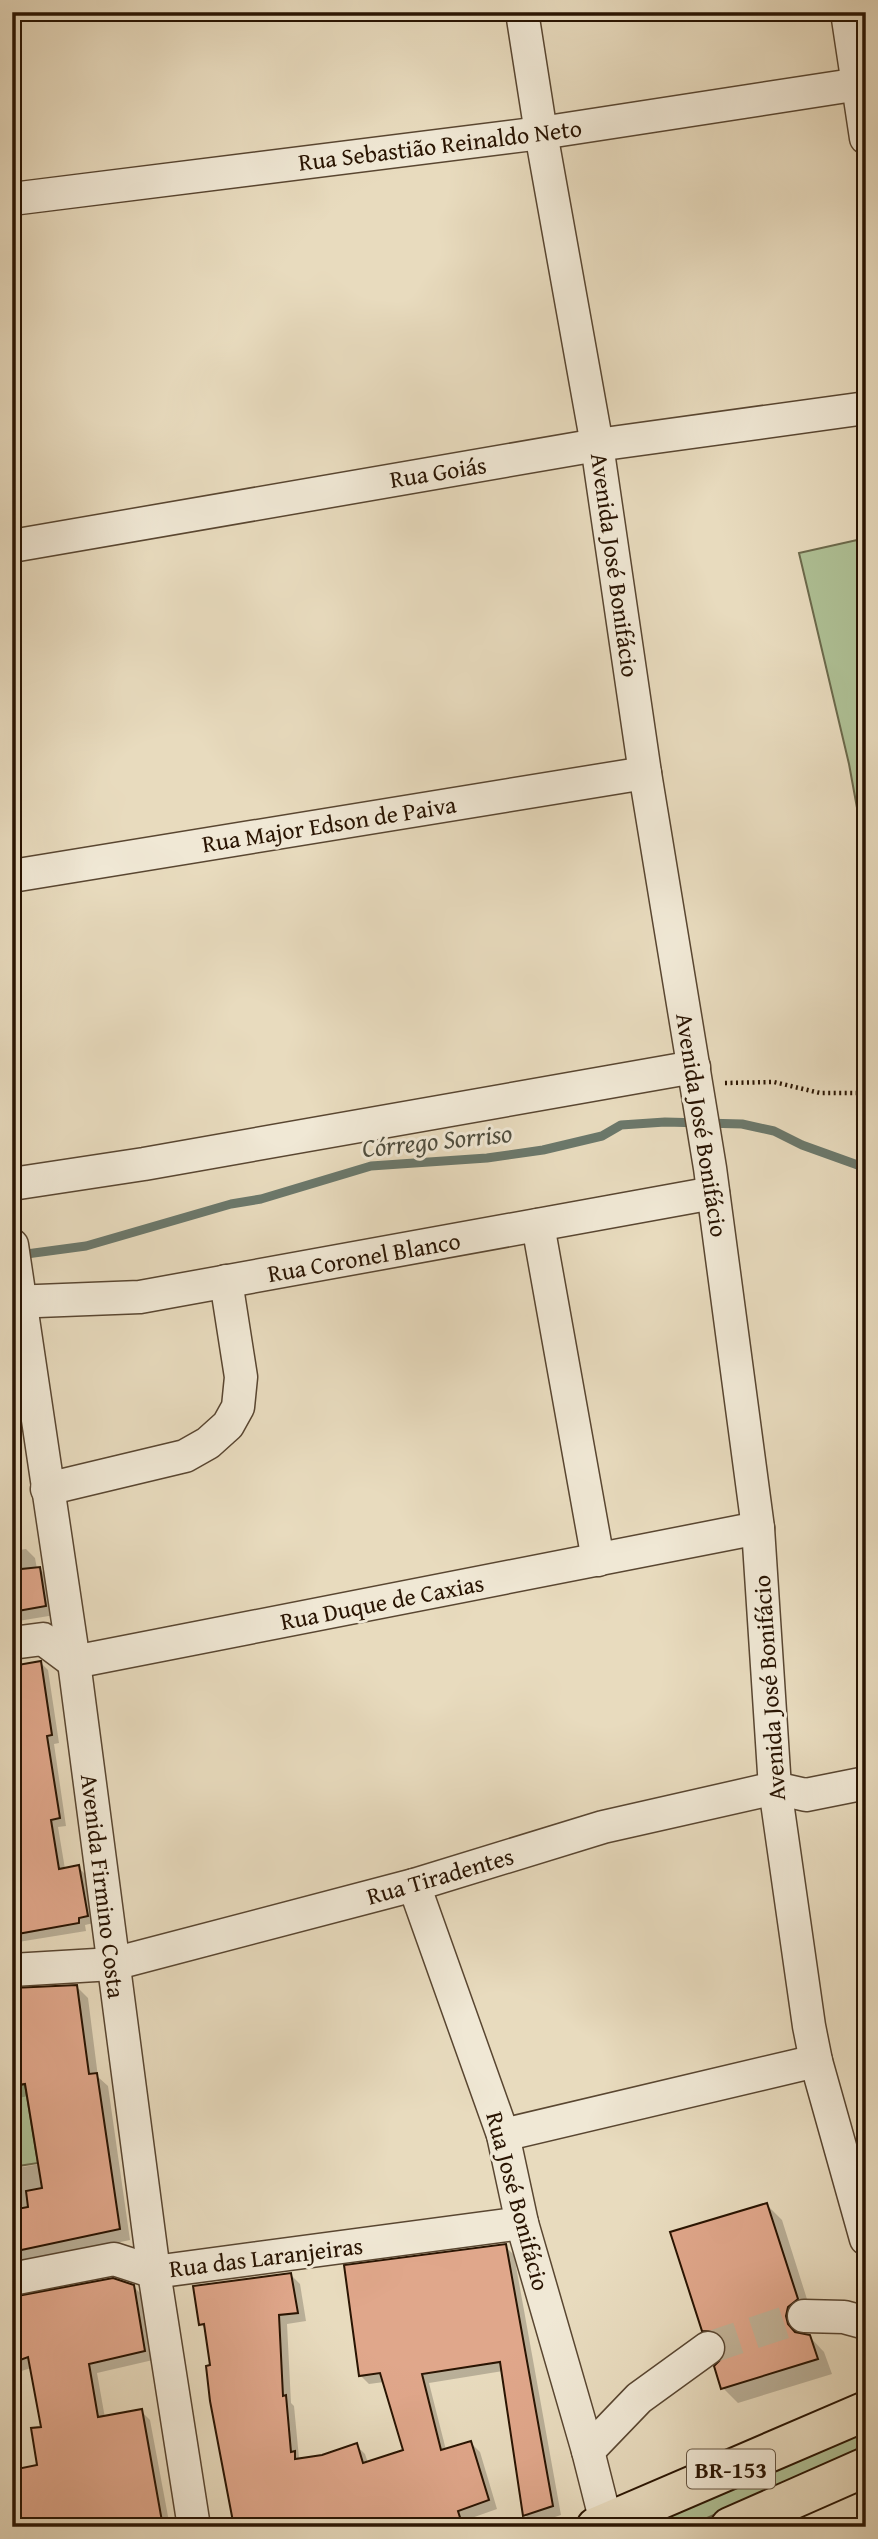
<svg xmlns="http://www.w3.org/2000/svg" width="878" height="2539" font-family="'Gentium Book Plus',serif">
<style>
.green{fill:#afc196;stroke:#6c6a4c;stroke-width:2}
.shadow{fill:#0003}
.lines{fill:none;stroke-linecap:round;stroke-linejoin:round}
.stream{stroke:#6b786b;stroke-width:9}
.building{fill:#e0a78b;stroke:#291402;stroke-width:2}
.minor-tunnel{stroke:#c2b398;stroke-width:32;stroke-dasharray:32 16;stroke-linecap:butt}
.minor-casing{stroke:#594631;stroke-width:35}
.major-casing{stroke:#291402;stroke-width:42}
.path{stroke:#291402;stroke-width:4.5;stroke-dasharray:2 3.5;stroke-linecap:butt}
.minor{stroke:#f0e8d5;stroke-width:32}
.major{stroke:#e8dbbe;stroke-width:38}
.labels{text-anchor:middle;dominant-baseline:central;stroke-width:6;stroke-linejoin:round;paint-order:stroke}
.shield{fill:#f0e8d5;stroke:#655441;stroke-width:2}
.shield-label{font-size:23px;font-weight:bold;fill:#291402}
.street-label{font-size:24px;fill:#291402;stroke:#f0e8d5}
.water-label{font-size:26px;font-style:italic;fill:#504e3f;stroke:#f0e8d5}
</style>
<rect width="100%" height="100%" fill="#e8dbbe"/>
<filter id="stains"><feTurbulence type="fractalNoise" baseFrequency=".00286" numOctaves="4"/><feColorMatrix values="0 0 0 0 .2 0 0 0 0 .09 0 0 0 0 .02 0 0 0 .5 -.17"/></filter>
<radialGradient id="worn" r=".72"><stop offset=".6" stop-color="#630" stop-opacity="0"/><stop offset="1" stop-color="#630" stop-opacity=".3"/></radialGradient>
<g class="green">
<polygon points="866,538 866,857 849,764 799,553"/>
<polygon points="25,2084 38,2163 12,2167 12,2086"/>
<polygon points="866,2429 866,2447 687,2527 649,2527 666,2515"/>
</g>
<g class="shadow">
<polygon points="12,1396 20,1450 12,1451"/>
<polygon points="26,1549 35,1558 37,1569 40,1569 49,1578 55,1615 12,1622 12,1551"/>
<polygon points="41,1663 48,1670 59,1743 54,1744 66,1826 58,1827 65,1869 78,1867 86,1875 94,1923 85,1925 86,1931 12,1943 12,1668"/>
<polygon points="76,1986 88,1998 98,2077 108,2086 130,2240 19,2263 12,2256 12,2169 40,2164 29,2096 12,2099 12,1990"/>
<polygon points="767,2205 782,2220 812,2315 803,2322 801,2335 809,2336 824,2352 832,2374 738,2403 723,2388 728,2346 719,2346 704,2330"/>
<polygon points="505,2246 514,2255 561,2515 534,2524 525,2515 503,2371 429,2383 446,2450 471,2443 480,2452 497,2509 466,2520 468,2527 235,2527 222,2446 218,2442 208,2367 212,2367 207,2330 201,2324 291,2275 300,2284 306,2321 287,2324 291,2403 294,2406 299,2458 323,2457 356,2445 365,2454 368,2463 405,2452 384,2382 369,2384 360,2375"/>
<polygon points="133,2286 143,2296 153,2360 97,2373 105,2418 141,2411 150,2420 170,2527 12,2527 12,2490 39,2466 43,2428 31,2368 12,2374 12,2299"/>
</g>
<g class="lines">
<polyline class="stream" points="19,1255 86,1246 231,1204 261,1199 371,1166 487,1158 543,1150 602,1136 621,1125 665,1122 742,1124 774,1131 802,1145 866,1168"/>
</g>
<g class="building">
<polygon points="40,1567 46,1606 12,1612 12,1570"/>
<polygon points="41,1661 52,1735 47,1736 60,1818 51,1820 59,1869 79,1865 88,1916 79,1918 79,1923 12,1935 12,1666"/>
<polygon points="77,1985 89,2074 97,2073 120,2229 12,2252 12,2210 28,2207 26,2191 42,2188 25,2084 12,2086 12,1988"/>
<polygon points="767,2203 798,2299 788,2307 786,2316 788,2324 795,2332 810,2335 818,2359 721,2389 714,2366 724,2356 726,2345 723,2338 716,2332 702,2331 670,2232"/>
<polygon points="506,2244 553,2506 523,2516 500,2362 422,2374 441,2450 471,2441 489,2500 458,2511 463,2527 234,2527 210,2401 206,2366 210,2365 204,2324 199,2325 193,2286 291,2273 298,2313 279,2315 283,2396 286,2395 291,2452 295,2451 295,2459 322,2455 357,2443 363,2463 403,2450 380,2373 359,2376 344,2265"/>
<polygon points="113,2278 134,2285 145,2351 89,2364 98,2417 142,2409 163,2527 22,2527 12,2506 12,2470 37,2465 31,2428 41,2427 28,2357 12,2363 12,2297"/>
</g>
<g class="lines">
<polyline class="minor-tunnel" points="708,2348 804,2316"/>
<g class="minor-casing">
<g id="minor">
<polyline points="522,12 541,133 597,445 645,773 710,1168 758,1528 775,1788 809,2026 816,2061 866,2239"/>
<polyline points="847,12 866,138"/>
<polyline points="12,199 541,133 866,83"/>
<polyline points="12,546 597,445 866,408"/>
<polyline points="12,876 645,773"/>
<polyline points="12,1184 144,1164 694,1067"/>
<polyline points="538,1225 598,1560"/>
<polyline points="12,1245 74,1662 154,2272 194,2527"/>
<polyline points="12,1302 140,1297 713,1193"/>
<polyline points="47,1489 185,1456 208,1443 228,1425 238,1407 241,1377 226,1281"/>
<polyline points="12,1643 43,1639 74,1662 758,1528"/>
<polyline points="414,1885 503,2135 522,2223 588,2451 606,2522"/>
<polyline points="12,1970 113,1964 414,1885 603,1827 775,1788 806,1795 866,1783"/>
<polyline points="503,2135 816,2061"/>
<polyline points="12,2279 114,2259 154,2272 522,2223"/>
<polyline points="804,2316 844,2317 866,2323"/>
<polyline points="588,2451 639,2398 708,2348"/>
</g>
</g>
<g class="major-casing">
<g id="major">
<polyline points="596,2527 866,2411"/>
<polyline points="730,2527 866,2467"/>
</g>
</g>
<polyline class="path" points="725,1083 774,1082 820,1093 866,1093"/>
<use href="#minor" class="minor"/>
<use href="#major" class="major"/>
</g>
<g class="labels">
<rect class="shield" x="687" y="2449.5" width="88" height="39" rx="5"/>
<g class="shield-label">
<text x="731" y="2469">BR-153</text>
</g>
<g class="street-label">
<text transform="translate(440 145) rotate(-7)">Rua Sebastião Reinaldo Neto</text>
<text transform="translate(438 472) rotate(-9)">Rua Goiás</text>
<text transform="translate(615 565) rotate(82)">Avenida José Bonifácio</text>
<text transform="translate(329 824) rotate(-9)">Rua Major Edson de Paiva</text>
<text transform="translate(702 1125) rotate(81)">Avenida José Bonifácio</text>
<text transform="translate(364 1257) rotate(-10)">Rua Coronel Blanco</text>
<text transform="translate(382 1602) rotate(-11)">Rua Duque de Caxias</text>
<text transform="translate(769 1688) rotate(-94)">Avenida José Bonifácio</text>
<text transform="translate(440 1876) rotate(-16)">Rua Tiradentes</text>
<text transform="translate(103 1886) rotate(83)">Avenida Firmino Costa</text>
<text transform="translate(518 2201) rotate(75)">Rua José Bonifácio</text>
<text transform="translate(266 2257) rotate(-7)">Rua das Laranjeiras</text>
</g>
<g class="water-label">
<text transform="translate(437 1140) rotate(-6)">Córrego Sorriso</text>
</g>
</g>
<rect width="878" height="2539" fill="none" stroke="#e8dbbe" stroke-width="42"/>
<rect x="14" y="14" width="850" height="2511" fill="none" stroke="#291402" stroke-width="3.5"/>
<rect x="21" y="21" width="836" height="2497" fill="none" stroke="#291402" stroke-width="2"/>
<rect width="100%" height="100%" filter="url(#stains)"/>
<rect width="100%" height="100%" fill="url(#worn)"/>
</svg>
